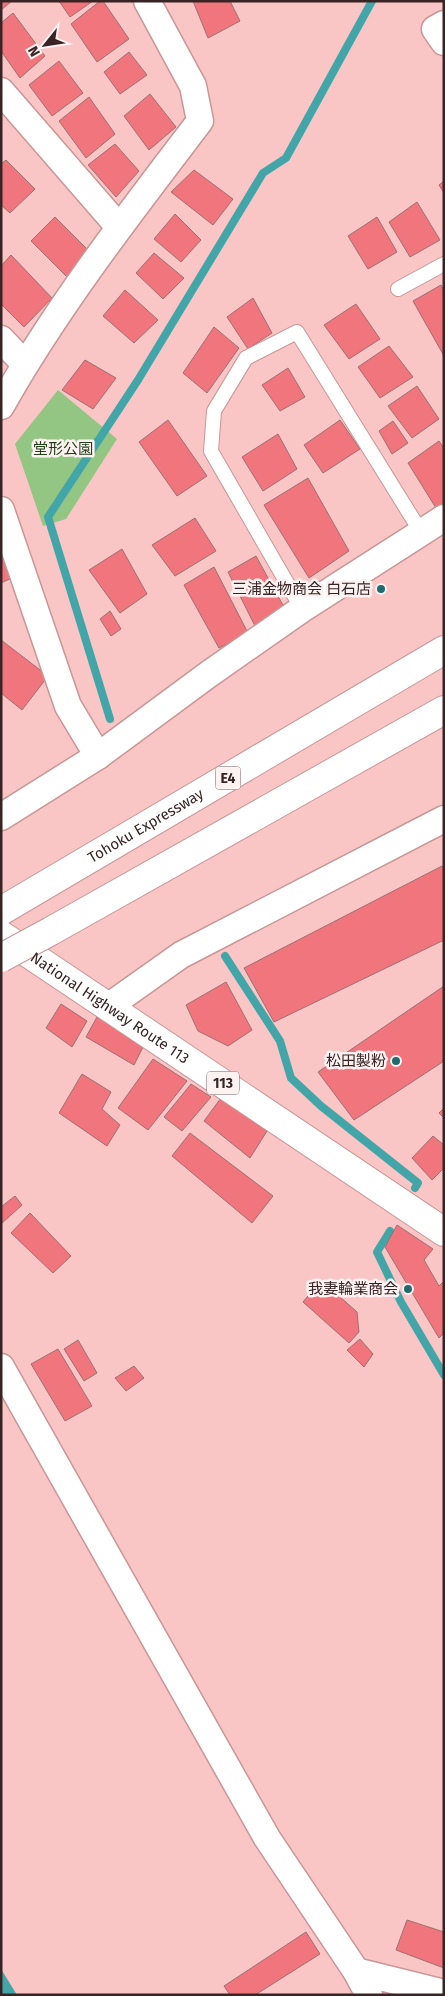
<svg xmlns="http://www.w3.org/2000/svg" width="445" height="1996" font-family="'Fira Sans','Noto Sans JP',sans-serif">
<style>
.green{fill:#93c682}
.water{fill:#42a6a9}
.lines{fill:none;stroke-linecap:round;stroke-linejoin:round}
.stream{stroke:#42a6a9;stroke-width:8}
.building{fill:#f1757d;stroke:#9f6f70}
.service-casing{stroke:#c99696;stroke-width:16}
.minor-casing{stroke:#c99696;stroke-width:29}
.trunk-casing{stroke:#c99696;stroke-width:30}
.motorway-casing{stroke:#c99696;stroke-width:30}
.service{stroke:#fff;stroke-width:14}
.minor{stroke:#fff;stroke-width:26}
.trunk{stroke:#fff;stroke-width:28}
.motorway{stroke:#fff;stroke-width:28}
.motorway-bridge-casing{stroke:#c99696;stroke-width:30;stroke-linecap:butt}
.motorway-bridge{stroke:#fff;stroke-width:28}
.poi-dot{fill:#1f6b6e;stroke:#fdf2f2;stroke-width:2}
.labels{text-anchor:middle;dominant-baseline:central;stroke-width:5;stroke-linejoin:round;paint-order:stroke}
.shield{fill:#fdf2f2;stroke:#736262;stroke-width:1}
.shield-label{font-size:14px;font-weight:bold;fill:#382424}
.park-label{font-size:15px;fill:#223f18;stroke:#fdf2f2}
.poi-label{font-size:15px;fill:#382424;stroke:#fdf2f2;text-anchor:end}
.street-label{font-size:15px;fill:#382424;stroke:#fdf2f2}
</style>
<rect width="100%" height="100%" fill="#fac5c5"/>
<polygon class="green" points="58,390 117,439 66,519 43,526 15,444"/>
<polygon class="water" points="1,1969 17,1995 1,1995"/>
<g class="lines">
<g class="stream">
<polyline points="110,719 48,517 138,380 263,173 286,158 372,1"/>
<polyline points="225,956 280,1041 291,1078 321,1106 418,1183 415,1188"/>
<polyline points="390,1231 377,1252 401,1302 444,1375"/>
</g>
</g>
<g class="building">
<polygon points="1,1 12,1 1,10"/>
<polygon points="59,1 93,1 70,17"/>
<polygon points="100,1 103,1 129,39 97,62 71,24"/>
<polygon points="193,1 230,1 240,21 208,38"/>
<polygon points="13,13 45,56 20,78 1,51 1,23"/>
<polygon points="129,52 147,75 120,94 104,72"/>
<polygon points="59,61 83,93 52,116 29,85"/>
<polygon points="150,94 176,127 149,150 124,116"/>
<polygon points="89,97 115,134 86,158 59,121"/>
<polygon points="115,144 139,171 116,197 88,165"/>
<polygon points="6,160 35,189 10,213 1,205 1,164"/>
<polygon points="194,170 233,199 213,225 171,192"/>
<polygon points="444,181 444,193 439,185"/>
<polygon points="417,202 440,240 410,257 389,222"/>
<polygon points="175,214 201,240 181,262 154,239"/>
<polygon points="55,217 91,253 67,277 31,241"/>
<polygon points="377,217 397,252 368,269 348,236"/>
<polygon points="154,253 184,278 163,299 136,273"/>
<polygon points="11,255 52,298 24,327 1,304 1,266"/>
<polygon points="441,285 444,290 444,356 413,301"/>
<polygon points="125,290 158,320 134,343 103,316"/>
<polygon points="253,298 272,333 248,349 227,317"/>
<polygon points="356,304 380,339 349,359 324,325"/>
<polygon points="214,327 239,348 207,393 183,373"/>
<polygon points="389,346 413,377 380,398 358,367"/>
<polygon points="85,360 116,378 93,409 62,390"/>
<polygon points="288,368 305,397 280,411 262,385"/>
<polygon points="417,386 439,419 412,438 388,406"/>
<polygon points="168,420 207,476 177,496 139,442"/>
<polygon points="340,420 360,449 323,473 304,445"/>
<polygon points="393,421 408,443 392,454 379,431"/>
<polygon points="278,434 297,469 263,491 242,457"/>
<polygon points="439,441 444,448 444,503 436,508 408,463"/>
<polygon points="308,478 349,551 309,578 264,505"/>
<polygon points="195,518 216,551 175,576 152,545"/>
<polygon points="1,543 14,577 1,583"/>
<polygon points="122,549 147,594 120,613 89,570"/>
<polygon points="256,556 290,618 260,636 228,572"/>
<polygon points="214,567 248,633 219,648 184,585"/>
<polygon points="110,611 121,629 111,636 100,619"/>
<polygon points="1,640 48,676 22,710 1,693"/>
<polygon points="442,866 444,869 444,943 442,941 274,1022 244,968"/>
<polygon points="226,982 252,1030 228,1046 198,1031 186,1005"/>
<polygon points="444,986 444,1061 354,1120 318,1072"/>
<polygon points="61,1004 87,1021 72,1047 46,1028"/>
<polygon points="97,1017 145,1043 134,1065 86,1037"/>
<polygon points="153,1059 187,1081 148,1130 118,1108"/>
<polygon points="82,1074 111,1092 102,1109 120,1125 107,1146 59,1113"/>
<polygon points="191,1084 211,1097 182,1131 164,1117"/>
<polygon points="221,1098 267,1131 250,1158 204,1121"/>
<polygon points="444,1108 444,1118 439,1113"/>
<polygon points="190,1133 273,1196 252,1223 172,1156"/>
<polygon points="433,1136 444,1145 444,1168 432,1180 412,1158"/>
<polygon points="15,1196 22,1205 1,1224 1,1207"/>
<polygon points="30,1213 71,1256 53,1273 11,1233"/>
<polygon points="397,1225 433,1249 424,1260 439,1286 444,1281 444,1333 439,1338 385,1247"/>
<polygon points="321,1280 357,1312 359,1332 349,1343 303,1302"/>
<polygon points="360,1339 373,1354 364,1367 347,1350"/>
<polygon points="78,1340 97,1373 84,1381 64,1349"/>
<polygon points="58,1349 92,1406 65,1421 31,1364"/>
<polygon points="134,1366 144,1378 126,1391 115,1378"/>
<polygon points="407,1920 444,1932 444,1968 396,1950"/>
<polygon points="306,1932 320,1954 255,1995 230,1995 224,1986"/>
</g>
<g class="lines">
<g class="service-casing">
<g id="service">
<polyline points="398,289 444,264"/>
<polyline points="302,609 211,451 214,411 246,358 297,332 421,532"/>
</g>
</g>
<g class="minor-casing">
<g id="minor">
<polyline points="444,24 435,29 444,42"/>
<polyline points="1,91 119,227"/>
<polyline points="1,339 25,364"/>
<path d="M 1,406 C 58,305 130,213 200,121 L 193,86 L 147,1"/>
<polyline points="1,510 68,706 98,756"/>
<polyline points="1,817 98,756 209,674 302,609 444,518"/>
<polyline points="109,1006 181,955 444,819"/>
<polyline points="1,1367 267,1838 356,1971 369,1995"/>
<polyline points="356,1971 444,1993"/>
</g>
</g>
<g class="trunk-casing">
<g id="trunk">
<path id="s1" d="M 1,935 L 444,1232"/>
</g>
</g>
<g class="motorway-casing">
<g id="motorway">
<path id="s2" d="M 1,911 L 444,650"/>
<polyline points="51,931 444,710"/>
</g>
</g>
<use href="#service" class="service"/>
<use href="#minor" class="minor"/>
<use href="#trunk" class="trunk"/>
<use href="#motorway" class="motorway"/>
<g class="motorway-bridge-casing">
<polyline id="motorway-bridge" points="1,958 51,931"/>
</g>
<use href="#motorway-bridge" class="motorway-bridge"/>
</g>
<g class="poi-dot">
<circle cx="381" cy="589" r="5"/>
<circle cx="396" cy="1061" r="5"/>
<circle cx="408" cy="1289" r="5"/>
</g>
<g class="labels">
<g class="shield">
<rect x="215.5" y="766.5" width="25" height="23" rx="4"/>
<rect x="207" y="1071.5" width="32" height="23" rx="4"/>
</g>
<g class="shield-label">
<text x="228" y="778">E4</text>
<text x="223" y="1083">113</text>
</g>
<g class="park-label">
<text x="63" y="449">堂形公園</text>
</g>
<g class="poi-label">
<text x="371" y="589">三浦金物商会 白石店</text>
<text x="386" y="1061">松田製粉</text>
<text x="398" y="1289">我妻輪業商会</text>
</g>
<g class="street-label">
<text stroke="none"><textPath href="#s2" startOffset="168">Tohoku Expressway</textPath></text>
<text stroke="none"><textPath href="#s1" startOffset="131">National Highway Route 113</textPath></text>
</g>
</g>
<rect width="445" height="1996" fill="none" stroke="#382424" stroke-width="5"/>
<g transform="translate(45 45) rotate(240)" stroke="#fdf2f2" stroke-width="4" paint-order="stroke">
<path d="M0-4L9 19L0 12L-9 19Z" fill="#382424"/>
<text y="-8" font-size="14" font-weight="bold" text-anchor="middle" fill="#382424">N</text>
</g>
</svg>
